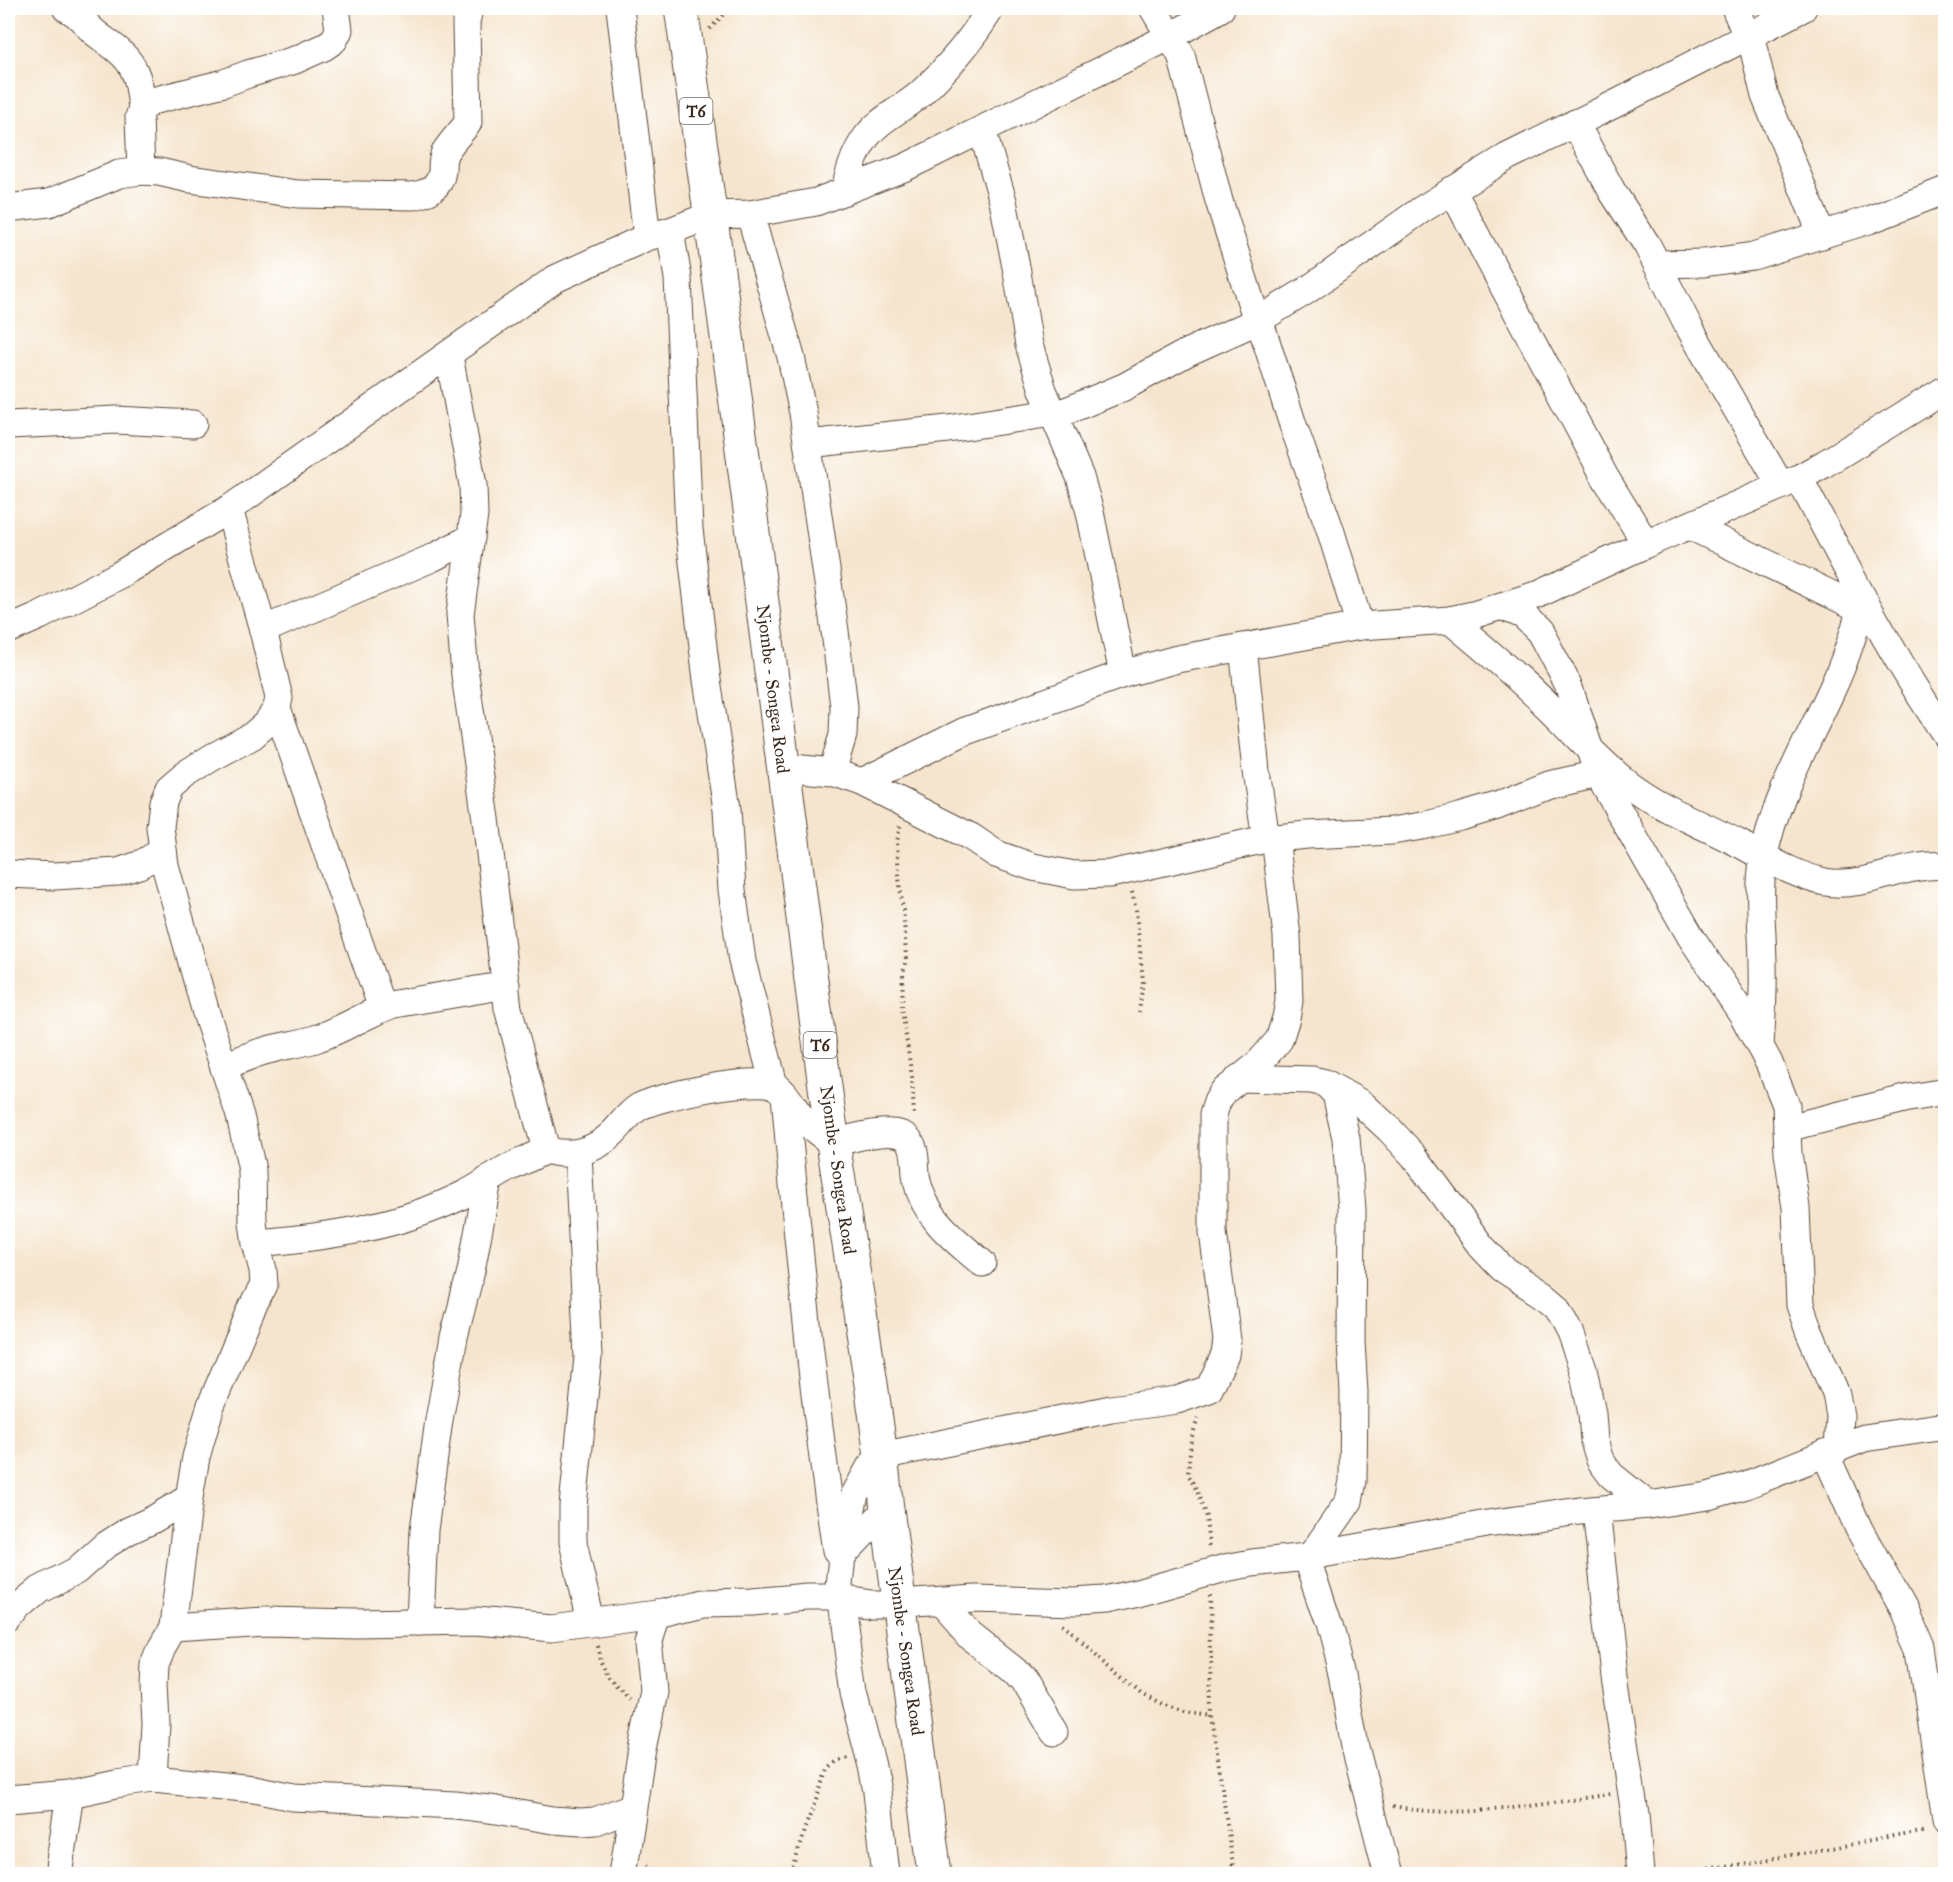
<svg xmlns="http://www.w3.org/2000/svg" width="1953" height="1882" font-family="'IM FELL Great Primer',serif">
<style>
.lines{fill:none;stroke-linecap:round;stroke-linejoin:round}
.minor-casing{stroke:#574638;stroke-width:29}
.highway-casing{stroke:#574638;stroke-width:35}
.path{stroke:#574638;stroke-width:4;stroke-dasharray:1.5 4.5;stroke-linecap:butt}
.minor{stroke:#fff;stroke-width:27}
.highway{stroke:#fff;stroke-width:33}
.labels{text-anchor:middle;dominant-baseline:central;stroke-width:4.5;stroke-linejoin:round;paint-order:stroke}
.shield{fill:#fff;stroke:#766a62;stroke-width:1.5}
.shield-label{font-size:16px;font-weight:bold;fill:#3b2a1e}
.street-label{font-size:18px;fill:#3b2a1e;stroke:#fff}
</style>
<rect width="100%" height="100%" fill="#fff"/>
<filter id="ink" filterUnits="userSpaceOnUse"><feTurbulence type="fractalNoise" baseFrequency=".0167" numOctaves="2"/><feDisplacementMap in="SourceGraphic" scale="12" xChannelSelector="R" yChannelSelector="G"/><feConvolveMatrix kernelMatrix="1 2 1 2 8 2 1 2 1" color-interpolation-filters="sRGB"/></filter>
<filter id="wash" filterUnits="userSpaceOnUse"><feTurbulence type="fractalNoise" baseFrequency=".008" numOctaves="4" result="noise"/><feDisplacementMap in="SourceGraphic" scale="24" xChannelSelector="R" yChannelSelector="G"/><feGaussianBlur stdDeviation="1.35" result="paint"/><feColorMatrix in="noise" values="0 0 0 0 0 0 0 0 0 0 0 0 0 0 0 0 0 1.4 0 .05"/><feComposite in="paint" operator="in"/></filter>
<g filter="url(#wash)">
<rect width="100%" height="100%" fill="#f6e5ce"/>
</g>
<g filter="url(#ink)">
<g class="lines">
<g class="minor-casing">
<g id="minor">
<path d="M 66,8 C 77,12 83,21 91,29 C 100,38 112,44 121,53 C 138,68 140,87 142,109"/>
<polyline points="620,8 647,237"/>
<polyline points="1153,8 1181,55 1219,201 1257,321"/>
<polyline points="1735,8 1747,36"/>
<polyline points="1750,34 1765,96 1822,235"/>
<polyline points="1575,123 1612,191 1647,245 1689,327 1781,486"/>
<polyline points="982,130 1003,201 1017,272 1029,345 1043,390 1080,477 1090,512 1123,674"/>
<polyline points="141,171 139,117 142,109 152,101 224,83 248,74 295,60 324,47 334,40 339,30 336,8"/>
<polyline points="1452,190 1605,477 1646,544"/>
<path d="M 845,191 C 850,165 859,139 880,123 C 893,112 909,104 921,93 C 949,67 972,40 991,8"/>
<path d="M 8,208 L 49,203 L 119,174 L 141,171 L 159,172 L 190,179 L 298,194 L 413,196 C 428,193 440,188 442,171 C 442,165 442,158 445,152 C 451,142 461,132 468,123 L 466,23 L 469,8"/>
<polyline points="750,214 791,357 803,413 835,631 844,707 843,735 832,772"/>
<polyline points="670,231 678,278 689,529 707,680 727,809 732,890 742,961 774,1085"/>
<polyline points="1657,264 1704,263 1753,256 1869,220 1946,190"/>
<polyline points="1259,319 1293,425 1330,529 1360,626"/>
<polyline points="449,356 473,485 474,515 460,614 465,675 486,819 508,1008 546,1150"/>
<polyline points="1054,416 1124,387 1188,352 1257,321 1306,291 1421,210 1507,157 1619,102 1803,8"/>
<polyline points="8,425 116,420 193,424"/>
<polyline points="808,444 948,429 1052,413"/>
<path d="M 1799,478 C 1845,565 1890,653 1946,735"/>
<polyline points="1690,526 1861,609"/>
<polyline points="1501,606 1523,615 1540,632 1568,685 1598,774 1691,937 1743,1015 1769,1063 1786,1105 1788,1153 1796,1208 1800,1305 1809,1331 1836,1394 1840,1416 1838,1449"/>
<path d="M 1450,620 C 1484,648 1517,676 1548,707 C 1574,732 1598,761 1627,783 C 1661,809 1701,824 1738,843 C 1765,857 1795,876 1825,882 C 1867,889 1904,862 1946,866"/>
<polyline points="8,630 40,616 119,575 229,509 555,279 647,237 670,231 711,215 750,214 816,202 906,167 1171,36 1221,8"/>
<polyline points="263,630 432,558 471,538"/>
<polyline points="1243,647 1256,771 1266,839"/>
<polyline points="277,708 382,1008"/>
<polyline points="783,767 832,772 862,782 971,837 996,854 1033,867 1074,875 1110,874 1266,839 1307,835 1392,831 1422,826 1460,817 1497,806 1549,785 1598,774"/>
<polyline points="862,782 963,732 1123,674 1177,659 1360,626 1450,620 1473,615 1536,595 1646,544 1799,478 1824,464 1946,389"/>
<polyline points="8,874 55,876 118,872 139,865 163,851"/>
<path d="M 1760,1044 C 1762,1018 1764,992 1763,966 C 1763,930 1757,893 1764,856 C 1775,797 1808,742 1833,687 C 1846,659 1855,630 1863,600"/>
<path d="M 224,1067 C 239,1060 253,1054 268,1050 C 285,1045 302,1044 318,1038 C 345,1029 368,1012 395,1004 L 506,985"/>
<polyline points="1239,1078 1312,1080 1325,1083 1336,1094 1346,1138 1352,1209 1351,1342 1354,1392 1353,1481 1349,1501 1311,1556"/>
<polyline points="1327,1084 1362,1104 1389,1129 1414,1156 1481,1246 1502,1268 1543,1295 1557,1307 1570,1332 1583,1369 1592,1414 1594,1441 1600,1460 1611,1475 1648,1505"/>
<path d="M 785,1095 C 798,1247 813,1399 836,1550"/>
<polyline points="1787,1128 1909,1098 1946,1092"/>
<polyline points="578,1153 588,1357 573,1506 573,1542 591,1622"/>
<path d="M 256,1243 C 327,1237 400,1227 465,1194 C 480,1187 494,1176 509,1168 C 521,1162 533,1156 546,1150 C 570,1158 595,1151 613,1133 C 622,1124 628,1114 639,1107 C 658,1096 755,1076 774,1085 C 787,1092 794,1110 804,1120 C 813,1129 822,1136 833,1143 C 849,1139 891,1126 906,1137 C 918,1146 914,1168 917,1181 C 925,1218 955,1240 982,1263"/>
<polyline points="1825,1453 1859,1529 1903,1608 1921,1649 1946,1821"/>
<polyline points="1596,1510 1614,1676 1635,1815 1640,1874"/>
<polyline points="842,1556 887,1509"/>
<polyline points="1306,1557 1329,1625 1342,1674 1355,1747 1388,1874"/>
<polyline points="941,1602 971,1636 1014,1670 1024,1681 1054,1732"/>
<polyline points="8,1622 20,1607 40,1590 76,1571 103,1547 128,1531 152,1520 189,1498"/>
<polyline points="420,1622 424,1530 439,1420 454,1337 471,1271 488,1180"/>
<polyline points="173,1627 265,1621 356,1623 476,1621 552,1628 663,1613 703,1603 752,1602 807,1597 828,1597 872,1604 900,1604 976,1599 1075,1602 1104,1600 1137,1593 1225,1568 1252,1563 1306,1557 1487,1524 1580,1511 1648,1505 1708,1496 1746,1485 1864,1438 1946,1426"/>
<polyline points="153,1779 156,1724 154,1684 155,1663 162,1646 173,1627 189,1498 196,1457 211,1405 252,1308 264,1285 263,1270 256,1243 253,1223 252,1170 240,1116 206,1013 165,865 160,827 163,802 169,788 184,775 211,758 252,736 267,723 277,708 279,698 263,630 229,509"/>
<polyline points="8,1799 70,1794 116,1784 153,1779 254,1789 293,1797 455,1805 497,1810 553,1820 581,1822 595,1821 632,1807"/>
<polyline points="58,1874 70,1794"/>
<polyline points="623,1874 641,1754 654,1692 649,1639 657,1614"/>
<polyline points="886,1874 877,1791 872,1766 853,1694 839,1586 842,1556 855,1494 870,1467 881,1456 1111,1409 1177,1400 1209,1389 1225,1355 1227,1340 1213,1232 1213,1115 1217,1102 1223,1092 1257,1065 1279,1040 1286,1018 1289,1001 1287,936 1275,838"/>
</g>
</g>
<g class="highway-casing">
<path id="highway" d="M 681,8 C 733,364 777,722 824,1079 C 843,1223 872,1365 887,1509 L 935,1874"/>
</g>
<g class="path">
<polyline points="710,29 729,8"/>
<polyline points="900,826 897,842 899,878 904,918 906,959 903,973 902,1010 912,1077 914,1117"/>
<polyline points="1132,892 1136,910 1143,981 1139,1012"/>
<polyline points="1198,1418 1191,1440 1188,1474 1196,1489 1206,1517 1209,1549"/>
<polyline points="1210,1596 1212,1716 1234,1874"/>
<polyline points="1063,1625 1142,1693 1163,1704 1185,1712 1212,1716"/>
<path d="M 596,1644 C 601,1668 612,1684 630,1700"/>
<path d="M 1393,1807 C 1465,1819 1539,1805 1610,1794"/>
<polyline points="648,1865 666,1874"/>
<polyline points="792,1874 804,1830 828,1770 836,1762 848,1758"/>
<polyline points="1685,1874 1927,1831"/>
</g>
<use href="#minor" class="minor"/>
<use href="#highway" class="highway"/>
</g>
</g>
<g class="labels">
<g class="shield">
<rect x="679.5" y="98" width="33" height="26" rx="4.5"/>
<rect x="803.5" y="1032" width="33" height="26" rx="4.5"/>
</g>
<g class="shield-label">
<text x="696" y="111">T6</text>
<text x="820" y="1045">T6</text>
</g>
<g class="street-label">
<text transform="translate(773 689) rotate(83)">Njombe - Songea Road</text>
<text transform="translate(838 1170) rotate(82)">Njombe - Songea Road</text>
<text transform="translate(906 1651) rotate(82)">Njombe - Songea Road</text>
</g>
</g>
<rect width="1953" height="1882" fill="none" stroke="#fff" stroke-width="30"/>
</svg>
